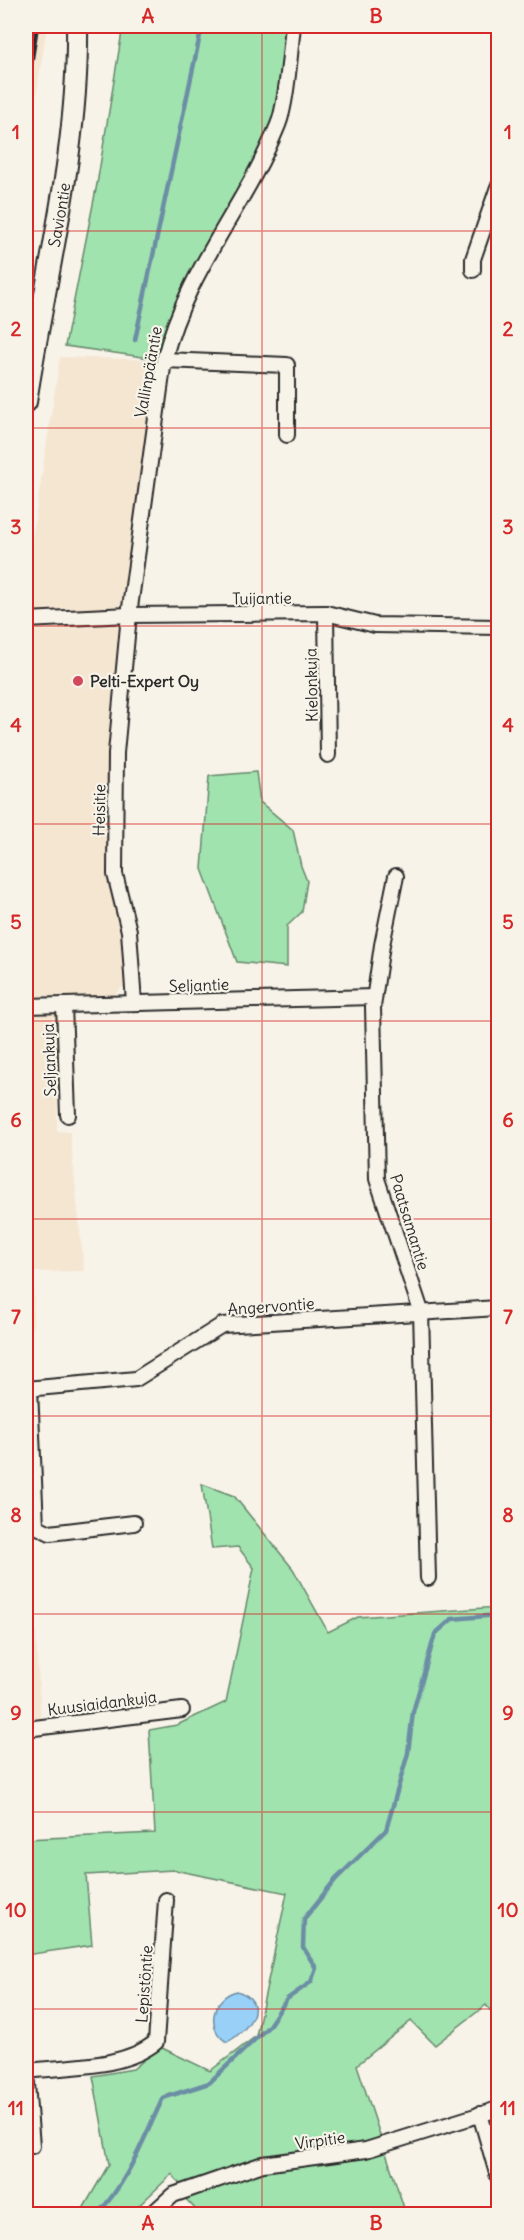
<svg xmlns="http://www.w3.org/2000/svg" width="524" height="2240" font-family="Delius,sans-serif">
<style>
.built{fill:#f5e6d2}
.green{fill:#a0e3ae;stroke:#66876c;stroke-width:1.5}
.water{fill:#98d0f7;stroke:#6c8ea5;stroke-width:1.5}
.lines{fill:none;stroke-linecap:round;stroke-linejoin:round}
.stream{stroke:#6c8ea5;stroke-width:4.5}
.street-casing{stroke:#2b2b2b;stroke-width:18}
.secondary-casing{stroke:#2b2b2b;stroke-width:24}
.street{stroke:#f7f3e8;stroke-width:14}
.secondary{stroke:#f7f3e8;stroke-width:20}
.rail{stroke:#2b2b2b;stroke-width:4.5}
.grid{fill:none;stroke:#d62828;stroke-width:1.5;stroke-opacity:0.55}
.poi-dot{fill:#d1495b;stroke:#f7f3e8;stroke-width:2}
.labels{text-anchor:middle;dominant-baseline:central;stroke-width:4.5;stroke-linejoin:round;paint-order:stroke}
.street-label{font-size:16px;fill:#2b2b2b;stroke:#f7f3e8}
.poi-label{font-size:16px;font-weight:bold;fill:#2b2b2b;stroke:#f7f3e8;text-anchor:start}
.neatline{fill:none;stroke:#d62828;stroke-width:2}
.grid-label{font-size:20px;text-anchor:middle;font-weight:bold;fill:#d62828}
</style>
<rect width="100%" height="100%" fill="#f7f3e8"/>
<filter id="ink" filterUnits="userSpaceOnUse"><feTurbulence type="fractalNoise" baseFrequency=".0167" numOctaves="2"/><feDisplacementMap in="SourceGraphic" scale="12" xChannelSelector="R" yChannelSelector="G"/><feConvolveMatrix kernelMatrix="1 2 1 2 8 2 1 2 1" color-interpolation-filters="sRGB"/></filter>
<g filter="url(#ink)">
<g class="built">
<polygon points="26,26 47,26 26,161"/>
<polygon points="60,357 164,360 122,638 109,763 108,874 122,934 126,983 114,995 59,998 57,1131 70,1132 84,1271 35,1272 30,1382 26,1391 26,577"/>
<polygon points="26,1468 41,1721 26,1721"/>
</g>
<g class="green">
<polygon points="123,26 293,26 279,123 233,207 164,360 65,346 97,184"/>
<polygon points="256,772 260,802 293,830 301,866 307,881 302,912 287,926 287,967 237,962 202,869 209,776"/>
<polygon points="202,1484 234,1496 293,1569 328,1632 358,1617 498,1607 498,2020 486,2005 435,2045 411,2021 357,2065 406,2214 200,2214 182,2195 185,2191 172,2174 130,2214 80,2214 109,2164 93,2076 133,2069 160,2047 210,2071 256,2036 287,1893 174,1870 86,1875 92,1945 26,1955 26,1839 155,1833 149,1730 177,1725 226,1702 254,1568 238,1547 212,1549"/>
</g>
<path class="water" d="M 237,1991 C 271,2002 248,2031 227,2042 C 204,2029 213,1996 237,1991 Z"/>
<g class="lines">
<g class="stream">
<polyline points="135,340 202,26"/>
<path d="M 97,2214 C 128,2183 144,2137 163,2098 L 209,2083 L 268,2027 L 287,1999 L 311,1982 L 316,1968 L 303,1947 L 304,1919 L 335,1880 L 386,1830 L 408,1753 L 413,1712 L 435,1634 L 452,1619 L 498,1615"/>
</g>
<g class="street-casing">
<g id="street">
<polyline points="473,270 473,259 498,187"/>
<polyline points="164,360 287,365 287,435"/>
<polyline points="326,613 328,755"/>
<polyline points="26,620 129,615 326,613 375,625 498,627"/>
<polyline points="396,876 382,945 373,1007 377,1179 421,1311 428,1578"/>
<path d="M 134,1003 L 129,931 L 115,874 L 116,753 L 129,615 L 164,360 C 187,269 244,209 278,125 C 287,104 290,51 293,26"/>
<polyline points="64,1005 68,1115"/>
<polyline points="26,1006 374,997"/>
<polyline points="26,1389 136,1379 222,1325 498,1308"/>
<polyline points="30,1389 36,1526 50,1533 134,1523"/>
<polyline points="26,1729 182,1710"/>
<polyline points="480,2114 498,2177"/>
<path d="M 32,2146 L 26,2071 C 67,2066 123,2069 156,2042 L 166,1900"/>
<polyline points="152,2214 173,2195 263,2164 366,2150 498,2109"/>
</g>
</g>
<g class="secondary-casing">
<g id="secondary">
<path id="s1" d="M 26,402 C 45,277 79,152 77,26"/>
</g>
</g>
<use href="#street" class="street"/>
<use href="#secondary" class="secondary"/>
<g class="rail">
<polyline points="26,35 27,26"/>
<polyline points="26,97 37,26"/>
</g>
</g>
</g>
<path class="grid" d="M 262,26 L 262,2214M 26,231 L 498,231M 26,428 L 498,428M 26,626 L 498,626M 26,824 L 498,824M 26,1021 L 498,1021M 26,1219 L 498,1219M 26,1416 L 498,1416M 26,1614 L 498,1614M 26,1812 L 498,1812M 26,2009 L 498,2009"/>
<circle class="poi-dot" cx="78" cy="681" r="6"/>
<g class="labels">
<g class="street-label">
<text stroke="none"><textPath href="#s1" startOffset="190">Saviontie</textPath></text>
<text transform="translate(148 372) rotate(-80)">Vallinpääntie</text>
<text transform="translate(262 598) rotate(-1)">Tuijantie</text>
<text transform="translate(311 685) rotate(-91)">Kielonkuja</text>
<text transform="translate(99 810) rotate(-89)">Heisitie</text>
<text transform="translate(199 985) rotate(-2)">Seljantie</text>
<text transform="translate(49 1060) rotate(-92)">Seljankuja</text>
<text transform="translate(410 1222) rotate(73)">Paatsamantie</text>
<text transform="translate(271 1306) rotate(-4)">Angervontie</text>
<text transform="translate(102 1703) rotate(-7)">Kuusiaidankuja</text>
<text transform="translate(144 1984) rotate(-86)">Lepistöntie</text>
<text transform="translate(320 2140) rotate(-8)">Virpitie</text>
</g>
<g class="poi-label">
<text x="90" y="681">Pelti-Expert Oy</text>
</g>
</g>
<rect width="524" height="2240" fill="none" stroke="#f7f3e8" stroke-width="66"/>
<rect x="33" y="33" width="458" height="2174" class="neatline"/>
<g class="grid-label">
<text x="148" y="23">A</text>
<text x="376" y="23">B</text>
<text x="16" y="139">1</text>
<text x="508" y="139">1</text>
<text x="16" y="336">2</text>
<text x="508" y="336">2</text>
<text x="16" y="534">3</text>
<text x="508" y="534">3</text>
<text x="16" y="732">4</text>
<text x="508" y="732">4</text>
<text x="16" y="929">5</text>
<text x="508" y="929">5</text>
<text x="16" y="1127">6</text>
<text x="508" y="1127">6</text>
<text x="16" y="1324">7</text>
<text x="508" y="1324">7</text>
<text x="16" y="1522">8</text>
<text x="508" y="1522">8</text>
<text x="16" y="1720">9</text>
<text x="508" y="1720">9</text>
<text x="16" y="1917">10</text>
<text x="508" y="1917">10</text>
<text x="16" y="2115">11</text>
<text x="508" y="2115">11</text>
<text x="148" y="2230">A</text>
<text x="376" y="2230">B</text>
</g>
</svg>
